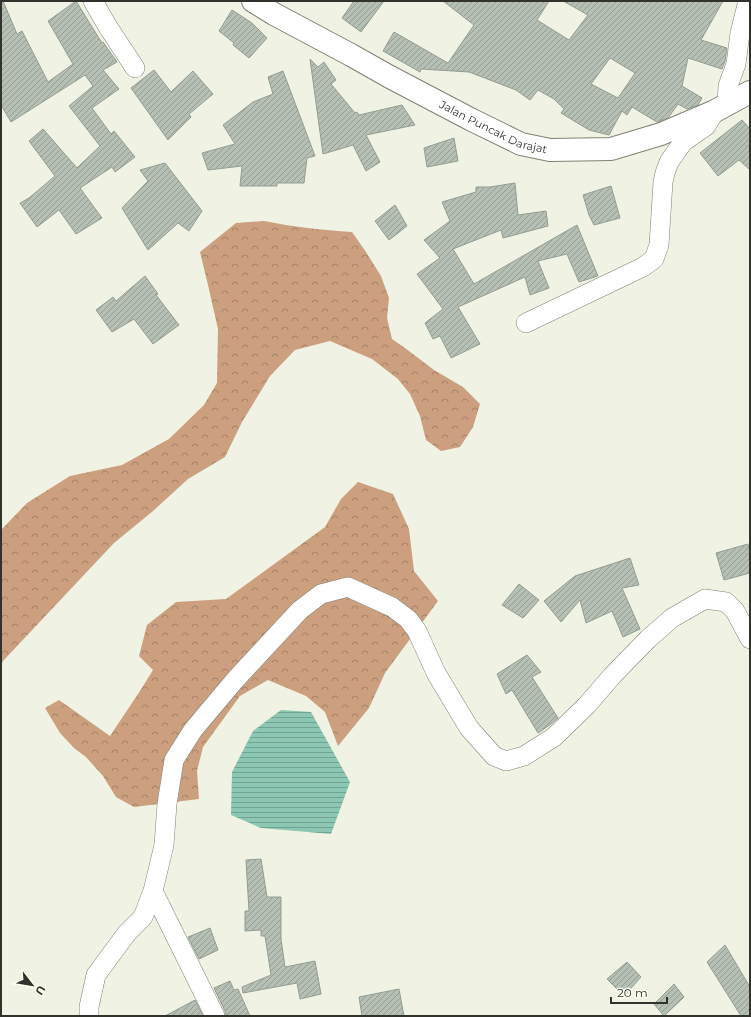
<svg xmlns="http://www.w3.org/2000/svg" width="751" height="1017" font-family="Montserrat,sans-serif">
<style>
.forest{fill:url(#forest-crowns)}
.water{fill:url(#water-rules)}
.building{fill:url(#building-hatch);stroke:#939d92;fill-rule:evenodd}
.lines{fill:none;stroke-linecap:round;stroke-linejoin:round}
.minor-casing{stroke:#808175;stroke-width:20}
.tertiary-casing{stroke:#808175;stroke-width:24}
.minor{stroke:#fff;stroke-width:19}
.tertiary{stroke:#fff;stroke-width:22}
.labels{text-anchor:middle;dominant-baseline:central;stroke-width:3;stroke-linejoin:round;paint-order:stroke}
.street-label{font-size:11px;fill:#31322c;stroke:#fdfff1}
</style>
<defs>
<pattern id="forest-crowns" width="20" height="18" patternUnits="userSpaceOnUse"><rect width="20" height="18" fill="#cc9f7f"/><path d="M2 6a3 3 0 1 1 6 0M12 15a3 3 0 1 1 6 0" fill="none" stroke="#a68268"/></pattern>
<pattern id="water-rules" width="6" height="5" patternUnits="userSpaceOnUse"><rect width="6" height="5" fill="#8bc7b2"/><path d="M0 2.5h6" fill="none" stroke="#72a291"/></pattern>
<pattern id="building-hatch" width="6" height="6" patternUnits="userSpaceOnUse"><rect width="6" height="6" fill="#b5bfb4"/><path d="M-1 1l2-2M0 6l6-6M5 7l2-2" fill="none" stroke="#949c93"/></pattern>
</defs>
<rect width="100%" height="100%" fill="#f0f2e3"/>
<g class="forest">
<path d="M 264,221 C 293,227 322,230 352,232 L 366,252 L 381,276 L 389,298 L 387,318 L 392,339 L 405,348 L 434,370 L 463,387 L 480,404 L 473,427 L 460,447 L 441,451 L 426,440 L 420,416 L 410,394 L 398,379 L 372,359 L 330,341 L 295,350 L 270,376 L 242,422 L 225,457 L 188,479 L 153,511 L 114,543 L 3,661 L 1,666 L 1,530 L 27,503 L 70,476 L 122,465 L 169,439 L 204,405 L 217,383 L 218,329 L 208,285 L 200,252 L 236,223 Z"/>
<polygon points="358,482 393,494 409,529 414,571 438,601 385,673 369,708 338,746 325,712 306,696 268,680 240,696 203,747 197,771 199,799 134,807 116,797 103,776 86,757 74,748 60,733 45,708 59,700 110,736 140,691 153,670 139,656 147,625 176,602 226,599 325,527 341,499"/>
</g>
<polygon class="water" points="281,710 311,712 350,782 331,834 261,828 231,815 232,772 253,731"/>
<g class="building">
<polygon points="1,1 3,1 17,34 22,31 48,82 73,64 48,21 76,1 102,43 103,42 117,62 103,70 119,89 92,108 111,134 114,131 135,157 115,172 112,167 80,188 102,218 76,234 59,210 37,227 20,203 29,198 55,176 29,141 43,129 77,168 100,146 69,106 93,86 85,75 11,122 1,105"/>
<polygon points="354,1 384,1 361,32 342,18"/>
<path d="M 443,1 L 549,1 L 537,20 L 569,40 L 588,15 L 563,1 L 723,1 L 701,40 L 727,48 L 725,61 L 722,69 L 688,58 L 682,86 L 702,98 L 698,105 L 687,109 L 678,104 L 668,118 L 657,122 L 632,107 L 627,115 L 622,111 L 609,135 L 589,130 L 561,113 L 564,109 L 554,99 L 538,90 L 530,100 L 516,90 L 469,72 L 421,69 L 420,72 L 383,51 L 394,32 L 448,63 L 474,25 ZM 610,58 L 635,73 L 618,98 L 591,84 Z"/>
<polygon points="232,10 252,23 267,38 249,58 233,45 234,43 219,31"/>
<polygon points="310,59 318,67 324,62 336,80 331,84 355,113 357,112 359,115 402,105 415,125 366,135 380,162 366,171 353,145 323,154"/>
<polygon points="154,70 171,92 193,71 213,94 189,114 191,117 168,140 131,88"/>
<polygon points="283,71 315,156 307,158 304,183 277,183 277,186 240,186 242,166 208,170 202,153 235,144 223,125 253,102 273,94 268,77"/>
<polygon points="742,120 750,129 750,170 739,160 718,176 700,153"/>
<polygon points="454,138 458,161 427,167 424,148"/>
<polygon points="165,163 202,211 189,231 178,223 148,250 122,208 148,181 140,170"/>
<polygon points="515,183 518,215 546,211 548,226 503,238 501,230 453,249 474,284 577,225 598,276 579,282 567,254 538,261 549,288 530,295 525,277 458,307 480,344 451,358 440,336 433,339 425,323 443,309 417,274 440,258 424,240 450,221 442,202 476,192 476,187 490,187"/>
<polygon points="611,186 620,218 594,225 589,215 583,195"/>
<polygon points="395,205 407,226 389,240 375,221"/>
<polygon points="145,276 158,294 156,295 179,325 153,344 134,319 112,332 96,310 113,297 116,301"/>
<polygon points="748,544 750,553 750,573 724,580 716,553"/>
<polygon points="630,558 639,585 622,588 640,629 623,637 612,611 586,623 580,600 561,622 544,601 575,576"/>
<polygon points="519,584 539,600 523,618 502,605"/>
<polygon points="527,655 541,672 532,677 558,718 551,724 538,733 512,690 506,694 497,674"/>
<polygon points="261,859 267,897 281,897 281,939 285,967 315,961 321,994 300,999 297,983 243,993 242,987 271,975 265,936 261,936 261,930 245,931 245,911 249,911 246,860"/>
<polygon points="210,928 218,950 199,959 188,937"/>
<polygon points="725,945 750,987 750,1016 741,1016 707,962"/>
<polygon points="627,962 641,977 624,996 607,979"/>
<polygon points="230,981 234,990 238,989 250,1016 226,1016 225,1011 214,988"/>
<polygon points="674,984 684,997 664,1016 654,1004"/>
<polygon points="399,989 404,1016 362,1016 359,997"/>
<polygon points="195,1000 203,1016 165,1016"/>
</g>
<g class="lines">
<g class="minor-casing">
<g id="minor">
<polyline points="93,1 108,27 135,68"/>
<polyline points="727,105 728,86 736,64 740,33 748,1"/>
<polyline points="526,323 643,267 654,259 659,245 663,182 665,173 669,162 683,142 706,126 715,111"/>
<polyline points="153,891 215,1016"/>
<polyline points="89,1016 89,1007 96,975 127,933 143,917 153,891 164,845 167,804 174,760 193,730 235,680 300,610 321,594 348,587 392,607 408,619 417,631 436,673 469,728 494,756 506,761 524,756 554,737 587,705 612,676 648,639 672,618 705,599 726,602 735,611 750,639"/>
</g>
</g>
<g class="tertiary-casing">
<g id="tertiary">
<path id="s1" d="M 253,1 L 274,14 L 351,55 L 390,77 L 472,120 L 521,144 L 550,150 L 611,149 L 661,134 L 715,111 L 750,92"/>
</g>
</g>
<use href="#minor" class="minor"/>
<use href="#tertiary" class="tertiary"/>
</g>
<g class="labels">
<g class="street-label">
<text stroke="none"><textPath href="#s1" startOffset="272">Jalan Puncak Darajat</textPath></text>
</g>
</g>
<rect width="751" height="1017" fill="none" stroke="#31322c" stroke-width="4"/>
<g transform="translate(32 985) rotate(121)" stroke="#fdfff1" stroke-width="3" paint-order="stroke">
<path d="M0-3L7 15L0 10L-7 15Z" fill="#31322c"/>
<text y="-6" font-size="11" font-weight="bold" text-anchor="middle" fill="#31322c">U</text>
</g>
<path d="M611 997v6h56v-6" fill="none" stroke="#31322c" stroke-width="2"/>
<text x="617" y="997" font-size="12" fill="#31322c" stroke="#fdfff1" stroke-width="3" paint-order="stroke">20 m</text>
</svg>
